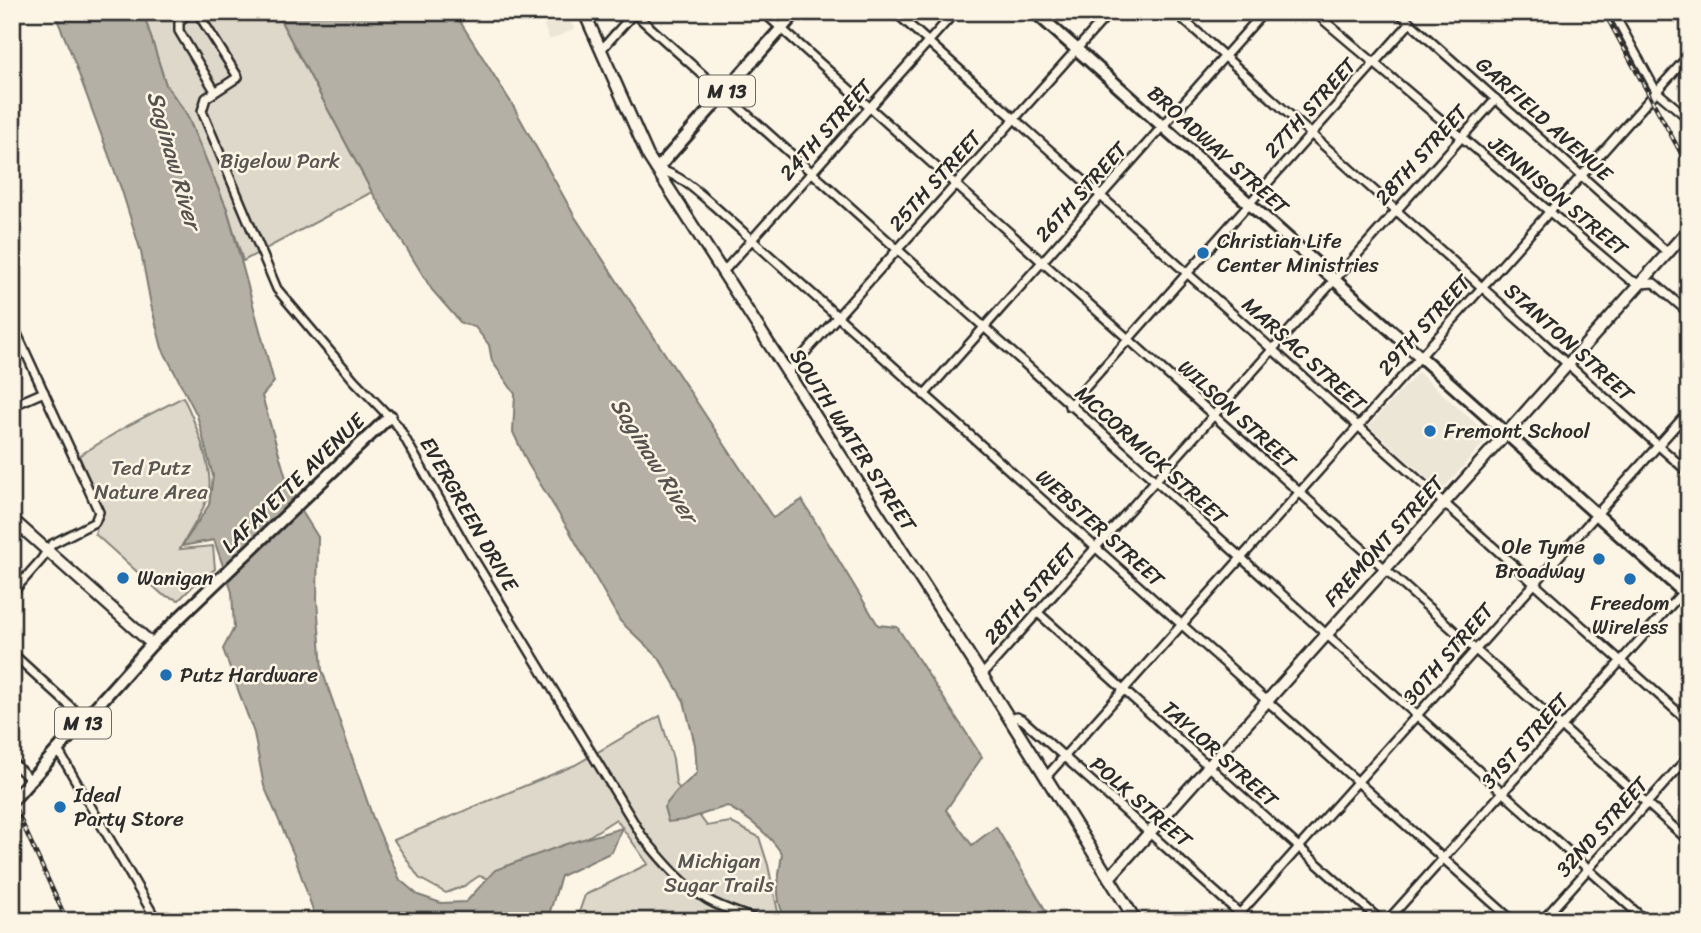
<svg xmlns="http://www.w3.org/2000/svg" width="1701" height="933" font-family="Sriracha,sans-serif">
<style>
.built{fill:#ece6d7}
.green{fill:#ded8ca;stroke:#84827a;stroke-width:2}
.water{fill:#b4b0a5;stroke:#7d7b74;stroke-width:2}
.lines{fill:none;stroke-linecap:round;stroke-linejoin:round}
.street-casing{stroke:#2b2b2b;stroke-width:12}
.secondary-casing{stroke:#2b2b2b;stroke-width:15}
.primary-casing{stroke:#2b2b2b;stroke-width:16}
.street{stroke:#fcf5e5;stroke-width:7}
.secondary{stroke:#fcf5e5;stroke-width:10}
.primary{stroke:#fcf5e5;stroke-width:10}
.rail-casing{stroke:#2b2b2b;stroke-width:4.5}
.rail{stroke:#fcf5e5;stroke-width:2;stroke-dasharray:5;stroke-linecap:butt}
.poi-dot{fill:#1f6fb2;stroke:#fcf5e5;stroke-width:2.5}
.labels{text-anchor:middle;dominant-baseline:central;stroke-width:5;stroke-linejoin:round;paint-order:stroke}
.shield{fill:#fcf5e5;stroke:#6a6863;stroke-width:2}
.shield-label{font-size:19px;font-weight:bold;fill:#2b2b2b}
.street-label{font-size:21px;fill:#2b2b2b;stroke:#fcf5e5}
.park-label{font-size:21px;fill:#585653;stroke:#fcf5e5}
.poi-label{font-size:21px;fill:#2b2b2b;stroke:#fcf5e5;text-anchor:start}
.water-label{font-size:23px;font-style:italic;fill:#545350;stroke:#fcf5e5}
</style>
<rect width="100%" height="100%" fill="#fcf5e5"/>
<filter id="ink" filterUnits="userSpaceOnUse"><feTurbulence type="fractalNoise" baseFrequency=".0143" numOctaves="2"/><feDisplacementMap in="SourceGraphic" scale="14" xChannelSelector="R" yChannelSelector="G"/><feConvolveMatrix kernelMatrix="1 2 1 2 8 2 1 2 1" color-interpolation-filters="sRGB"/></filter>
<g filter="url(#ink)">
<g class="built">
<polygon points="551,12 566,12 574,29 550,40 540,17"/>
<polygon points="1418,372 1490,436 1441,491 1369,426"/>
</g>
<g class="green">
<polygon points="143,12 276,12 372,192 243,261 227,209 186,113 166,85"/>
<path d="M 183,397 C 194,419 213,466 209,491 C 205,510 189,532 180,549 L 213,546 L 215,569 L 193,586 L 179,600 L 163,595 L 95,534 L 102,511 L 79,456 L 125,427 Z"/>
<polygon points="660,716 673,759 676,784 707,826 730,822 759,837 768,865 780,921 576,921 585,895 648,864 616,819 513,885 479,876 464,886 446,893 419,878 394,840 575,765"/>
</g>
<g class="water">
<polygon points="54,12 143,12 166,85 186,113 227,209 274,382 262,396 286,478 301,510 318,537 317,600 322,670 373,818 400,880 418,895 441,903 466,902 495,870 566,844 622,828 612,852 561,876 547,921 320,921 314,913 294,855 264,786 254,733 223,649 234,628 232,592 214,540 182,546 209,505 213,476 197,415 162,348 151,305 141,252 122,191 70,50"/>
<path d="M 276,12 L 454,12 L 512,104 L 575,217 L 773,518 L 802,500 L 878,625 L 897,627 L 982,757 L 946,810 L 972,845 L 996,827 L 1052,921 L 788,921 C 772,902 779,876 782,854 C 768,833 749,818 727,806 L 685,820 L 668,822 L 664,807 L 676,792 L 697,773 L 695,745 L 684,701 L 659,658 L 620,621 L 570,532 L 528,464 L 513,432 L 515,394 L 492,361 L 489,345 L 475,327 L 461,323 L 432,290 L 372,192 Z"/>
</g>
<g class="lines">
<g class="street-casing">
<g id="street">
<polyline points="763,12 1689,841"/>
<polyline points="895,12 1689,722"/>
<polyline points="1175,12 1689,473"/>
<polyline points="1314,12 1629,279 1640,284 1654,283 1689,313"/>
<polyline points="1398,12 1668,253"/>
<polyline points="1613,12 1656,91 1689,119"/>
<polyline points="634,13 1646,921"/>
<polyline points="601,50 635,12"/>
<path d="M 215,91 L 179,31 L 179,22 C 185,15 190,11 199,15 L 238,77 L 206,98 L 202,111 L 277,289 L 354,380 L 398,426 L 464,543 L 642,836 C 662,860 681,884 708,900 C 724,909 742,914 759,921"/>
<path d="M 657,169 C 680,175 696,190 713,205 L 1513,921"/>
<polyline points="723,272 955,12"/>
<polyline points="12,323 99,512 95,522 52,544 41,560 12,593"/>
<polyline points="787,373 1110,12"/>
<polyline points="924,395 1264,12"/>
<polyline points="12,406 44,392"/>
<polyline points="1069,406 1410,23"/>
<polyline points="1037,612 1381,921"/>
<polyline points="12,653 85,720"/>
<polyline points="982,675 1496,99"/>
<polyline points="1009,719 1017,717 1023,720 1248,921"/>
<polyline points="58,750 157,921"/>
<polyline points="12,762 31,780"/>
<polyline points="1046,777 1689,55"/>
<polyline points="1233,921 1689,411"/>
<polyline points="1387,921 1689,585"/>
<polyline points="1542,921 1689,756"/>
</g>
</g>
<g class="secondary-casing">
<g id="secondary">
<polyline points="584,12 648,156 982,675 1136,921"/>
<polyline points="12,519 152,644"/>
<polyline points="1109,878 1689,229"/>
</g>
</g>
<g class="primary-casing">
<g id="primary">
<polyline points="1035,12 1689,597"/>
<polyline points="657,169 796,12"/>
<polyline points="12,801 152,644 390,416"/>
</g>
</g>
<use href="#street" class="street"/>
<use href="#secondary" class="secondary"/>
<use href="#primary" class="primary"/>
<g class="rail-casing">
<g id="rail">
<polyline points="1604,12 1689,168"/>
<polyline points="12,801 67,921"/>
</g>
</g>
<use href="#rail" class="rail"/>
</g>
</g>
<g class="poi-dot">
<circle cx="1203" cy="253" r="7"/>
<circle cx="1430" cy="431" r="7"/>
<circle cx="1599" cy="559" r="7"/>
<circle cx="123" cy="578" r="7"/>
<circle cx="1630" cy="579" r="7"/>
<circle cx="166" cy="675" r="7"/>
<circle cx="60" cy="807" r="7"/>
</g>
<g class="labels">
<g class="shield">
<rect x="699" y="75.5" width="56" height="31" rx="5"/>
<rect x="55" y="707.5" width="56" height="31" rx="5"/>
</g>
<g class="shield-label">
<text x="727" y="91">M 13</text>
<text x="83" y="723">M 13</text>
</g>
<g class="street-label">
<text transform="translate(1310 108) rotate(-48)">27TH STREET</text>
<text transform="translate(1544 119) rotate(42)">GARFIELD AVENUE</text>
<text transform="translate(826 130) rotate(-48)">24TH STREET</text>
<text transform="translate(1218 150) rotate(42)">BROADWAY STREET</text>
<text transform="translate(1421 155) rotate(-48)">28TH STREET</text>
<text transform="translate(935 181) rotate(-48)">25TH STREET</text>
<text transform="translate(1081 192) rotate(-48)">26TH STREET</text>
<text transform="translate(1558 196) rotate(40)">JENNISON STREET</text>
<text transform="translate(1424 325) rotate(-48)">29TH STREET</text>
<text transform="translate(1569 342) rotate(42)">STANTON STREET</text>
<text transform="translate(1304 354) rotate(42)">MARSAC STREET</text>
<text transform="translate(1237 414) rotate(42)">WILSON STREET</text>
<text transform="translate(853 440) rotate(57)">SOUTH WATER STREET</text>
<text transform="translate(1151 455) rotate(42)">MCCORMICK STREET</text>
<text transform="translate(293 483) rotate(-44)">LAFAYETTE AVENUE</text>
<text transform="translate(469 514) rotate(60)">EVERGREEN DRIVE</text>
<text transform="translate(1100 528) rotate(42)">WEBSTER STREET</text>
<text transform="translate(1384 541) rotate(-48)">FREMONT STREET</text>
<text transform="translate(1030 594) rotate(-48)">28TH STREET</text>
<text transform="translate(1448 654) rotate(-49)">30TH STREET</text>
<text transform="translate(1525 741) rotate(-48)">31ST STREET</text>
<text transform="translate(1220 754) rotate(42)">TAYLOR STREET</text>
<text transform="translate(1141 802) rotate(41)">POLK STREET</text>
<text transform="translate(1602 827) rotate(-48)">32ND STREET</text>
</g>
<g class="park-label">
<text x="280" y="161">Bigelow Park</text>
<text x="151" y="468">Ted Putz<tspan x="151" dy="24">Nature Area</tspan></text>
<text x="719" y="861">Michigan<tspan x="719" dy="24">Sugar Trails</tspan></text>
</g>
<g class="poi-label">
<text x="1217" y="241">Christian Life<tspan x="1217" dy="24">Center Ministries</tspan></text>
<text x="1444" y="431">Fremont School</text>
<text x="1585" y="547" text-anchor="end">Ole Tyme<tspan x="1585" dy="24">Broadway</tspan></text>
<text x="137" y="578">Wanigan</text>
<text x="1630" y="603" text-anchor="middle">Freedom<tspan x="1630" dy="24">Wireless</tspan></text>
<text x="180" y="675">Putz Hardware</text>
<text x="74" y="795">Ideal<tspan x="74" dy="24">Party Store</tspan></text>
</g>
<g class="water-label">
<text transform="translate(174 160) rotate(74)">Saginaw River</text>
<text transform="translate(654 460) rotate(58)">Saginaw River</text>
</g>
</g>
<rect width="1701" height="933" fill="none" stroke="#fcf5e5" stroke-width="42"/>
<rect x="21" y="21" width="1659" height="891" fill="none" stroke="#2b2b2b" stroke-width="2.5" filter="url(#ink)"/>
</svg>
